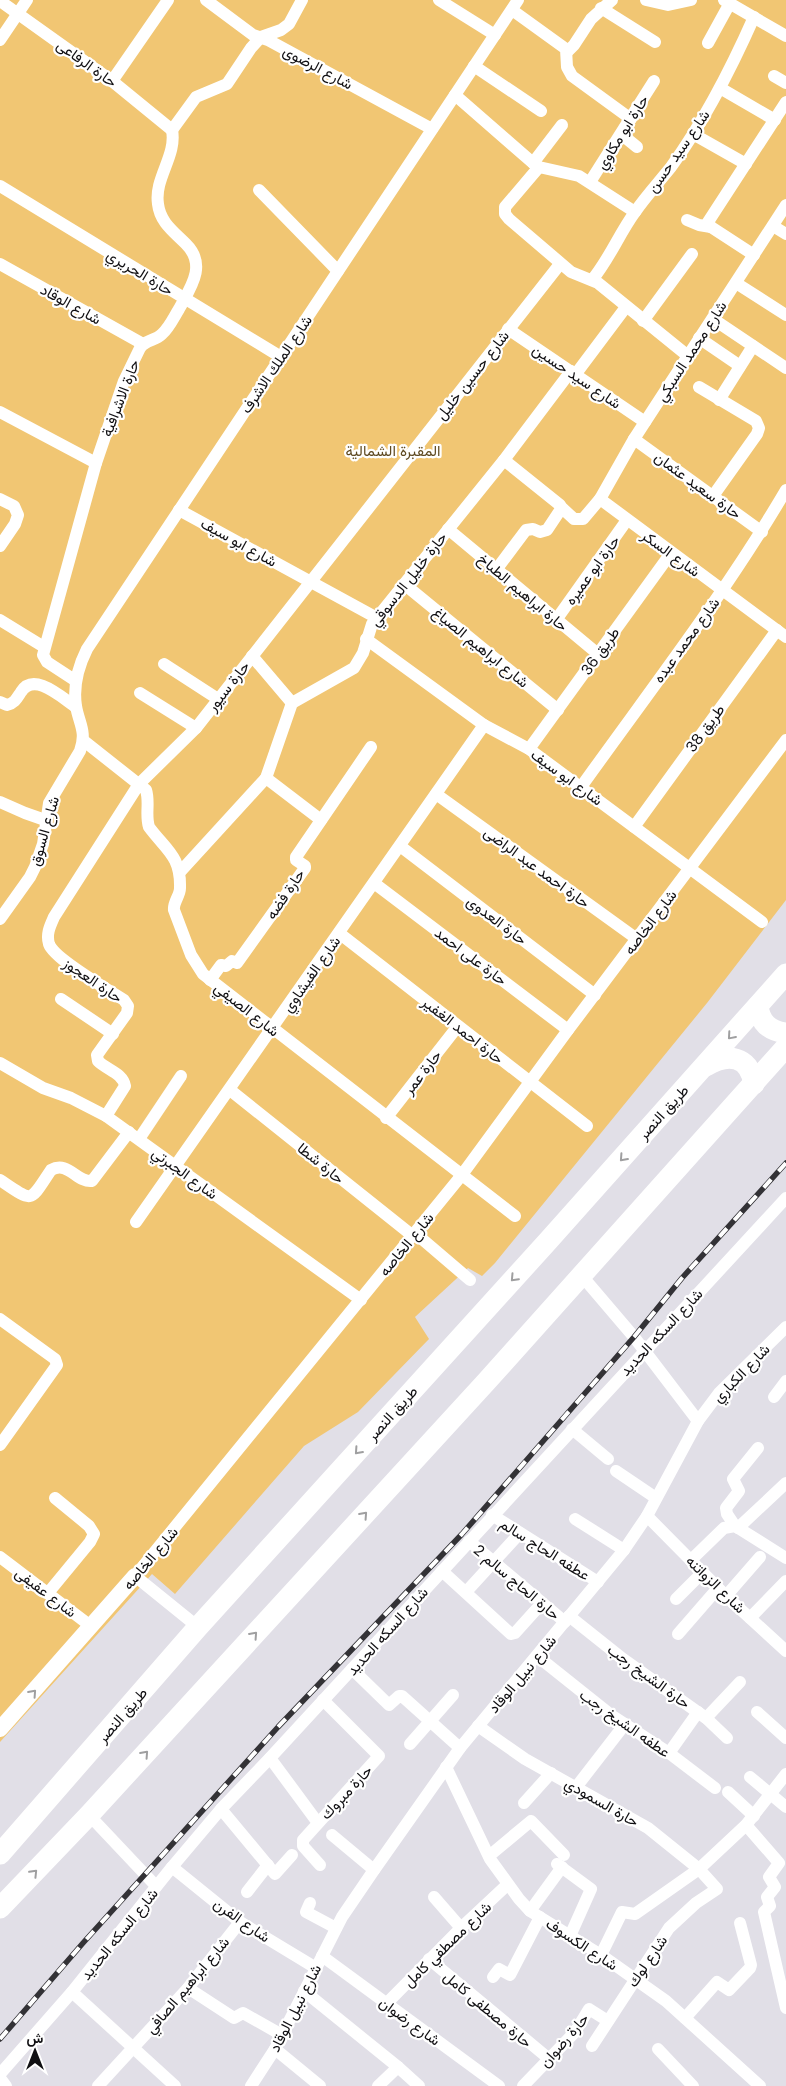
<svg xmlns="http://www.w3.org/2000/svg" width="786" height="2086" font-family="Poppins,Vazirmatn,sans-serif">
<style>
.green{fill:#f1c673}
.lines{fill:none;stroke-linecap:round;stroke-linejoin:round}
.minor{stroke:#fff;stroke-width:12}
.tertiary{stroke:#fff;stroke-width:16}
.trunk{stroke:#fff;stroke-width:21}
.rail-casing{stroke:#333236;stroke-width:5.5}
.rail{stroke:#fff;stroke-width:4;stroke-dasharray:11;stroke-linecap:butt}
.oneway{stroke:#9f9fa0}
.labels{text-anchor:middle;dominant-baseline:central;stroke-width:4.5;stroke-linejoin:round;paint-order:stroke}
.street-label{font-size:15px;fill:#100f12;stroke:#fff}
.park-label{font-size:15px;fill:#5f4a22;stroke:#fff}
</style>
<rect width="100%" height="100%" fill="#e1dfe7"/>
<polygon class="green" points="0,0 786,0 786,900 707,1003 495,1263 482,1276 468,1268 415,1317 429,1339 358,1412 304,1446 175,1594 152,1574 0,1742"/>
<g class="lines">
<g class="minor">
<polyline points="206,0 253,35 268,40 432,129"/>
<polyline points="439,0 495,35"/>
<polyline points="646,0 668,5 691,0"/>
<polyline points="724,0 786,36"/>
<polyline points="0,1 112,81 172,130"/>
<polyline points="601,8 655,42"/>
<polyline points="512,10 566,49 567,67 572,76 631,119"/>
<polyline points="0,40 27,0"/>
<polyline points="708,43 730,3"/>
<polyline points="568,51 574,45 591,19 612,0"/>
<polyline points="474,66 541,111"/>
<polyline points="774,76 786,83"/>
<polyline points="112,81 168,0"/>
<polyline points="720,88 775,120"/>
<polyline points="455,95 533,163 539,167 579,176 635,212"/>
<polyline points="172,130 196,97 227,84 251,48 261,37 281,30 289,24 302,0"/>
<polyline points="621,134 637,147"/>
<polyline points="693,134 746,164"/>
<polyline points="533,163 562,125"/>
<polyline points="539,167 505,207 505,214 509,219 571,272 598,283 688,356"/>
<polyline points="590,182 654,81"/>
<polyline points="0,186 281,357"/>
<polyline points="259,190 338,271"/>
<polyline points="687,220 699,225 711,227"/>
<polyline points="773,226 786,234"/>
<polyline points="754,255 711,227 708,222 786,102"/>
<polyline points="0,264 143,344"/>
<path d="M 592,280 C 610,258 619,234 635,212 C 646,196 659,182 671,167 C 705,120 731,69 754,17"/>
<polyline points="736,283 786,315"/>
<polyline points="713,319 786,368"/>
<polyline points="643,321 692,254"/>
<polyline points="508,329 645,422"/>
<polyline points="699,338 740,366"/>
<polyline points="575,375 626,307"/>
<polyline points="699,387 756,421 759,428 757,434 713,496"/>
<polyline points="719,400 753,346"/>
<polyline points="0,412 96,463"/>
<polyline points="634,439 762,532"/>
<polyline points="0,499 14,506 18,515 15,524 0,546"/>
<polyline points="600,499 634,439 786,205"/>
<polyline points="561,507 574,519 583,519 600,499 786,637"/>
<polyline points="179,510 377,618"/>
<polyline points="448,529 598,654"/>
<polyline points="496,570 526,530 533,529 540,532 547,530 561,509 560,505 504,460"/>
<polyline points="404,584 558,710"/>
<polyline points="0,620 44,647"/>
<polyline points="556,620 627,520"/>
<polyline points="366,639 484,725 529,749 762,922"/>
<polyline points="252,656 292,703"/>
<polyline points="164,664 218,699"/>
<path d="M 76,681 L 47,662 L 43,655 L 96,463 L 124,381 L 140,348 C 145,340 155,341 162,334 C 169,328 174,317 179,309 C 191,287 207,265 186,244 C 173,231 160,222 158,204 C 154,178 177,156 172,130"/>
<polyline points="140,693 196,728"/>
<path d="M 0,702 L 7,705 C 15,703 17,698 21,692 C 34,671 62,698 76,707"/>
<path d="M 84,741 L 146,790 C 150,802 145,815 149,827 C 166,850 181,856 180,888 C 180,896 173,902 174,910 L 191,955 L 203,974 L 515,1216"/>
<polyline points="529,749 671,553"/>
<polyline points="266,778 321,820"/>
<path d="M 581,787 C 651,689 725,594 786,490"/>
<polyline points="436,794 637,939"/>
<polyline points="0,802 25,813 45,820"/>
<polyline points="634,827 777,630"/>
<polyline points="400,846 595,995"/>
<polyline points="180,872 266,778 292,703 354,668 363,653 372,624 504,460 571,371"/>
<polyline points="374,883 568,1030"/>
<path d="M 0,919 L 30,877 L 35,867 L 43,844 L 49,803 L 80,751 C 87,731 79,724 76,706 C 73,686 78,667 87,649 L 518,0"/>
<polyline points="339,933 587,1126"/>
<polyline points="210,980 221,965 226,966 232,961 237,963 305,868 305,866 296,860 296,857 371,747"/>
<polyline points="61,999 113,1034"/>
<polyline points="0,1063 43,1088 71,1098 106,1116 361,1300"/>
<polyline points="230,1090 413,1236"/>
<path d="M 106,1116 L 125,1086 C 123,1073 107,1070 98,1061 L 97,1055 L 127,1013 L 128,1006 L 124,1000 C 109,990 54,959 49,944 C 46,934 50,926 54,917 L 139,784 L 196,728 L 560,264"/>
<polyline points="386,1118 458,1026"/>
<polyline points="139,1139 181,1076"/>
<path d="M 0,1180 C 34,1203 29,1203 51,1170 C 68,1160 77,1183 92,1181 L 129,1132"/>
<polyline points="136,1222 484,725"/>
<polyline points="415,1233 470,1280"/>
<polyline points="0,1319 55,1359 57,1365 0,1445"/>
<polyline points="774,1397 786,1381"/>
<polyline points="698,1421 719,1393 786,1327"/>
<polyline points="572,1429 608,1459"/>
<polyline points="616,1471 656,1498"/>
<polyline points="492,1515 598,1582"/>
<polyline points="647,1516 726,1596 786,1651"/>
<polyline points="575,1519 624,1550"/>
<polyline points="735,1526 727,1514 726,1508 739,1491 733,1479 758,1448"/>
<polyline points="738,1528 786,1483"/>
<polyline points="469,1541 565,1622"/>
<polyline points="0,1557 92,1627"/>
<polyline points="691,1560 724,1528 735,1526 786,1558"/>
<polyline points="442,1571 511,1634 515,1633 542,1603"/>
<polyline points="466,1592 520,1533"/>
<polyline points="48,1593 90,1542 94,1534 89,1526 55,1498"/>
<polyline points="726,1596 760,1557"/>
<polyline points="676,1599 703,1572"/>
<polyline points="569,1616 623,1659 706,1718 727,1738"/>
<polyline points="750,1618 786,1581"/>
<polyline points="198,1627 135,1576 461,1176 568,1030 786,740"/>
<polyline points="678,1634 718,1588"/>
<polyline points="537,1656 611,1715 669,1753 715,1788"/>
<polyline points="352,1669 389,1705 399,1696 402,1696 460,1748"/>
<polyline points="757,1712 786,1738"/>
<polyline points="706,1718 740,1682"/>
<polyline points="478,1726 525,1759 648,1828 699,1869 717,1889 696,1903 669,1928 592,2046"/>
<polyline points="410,1744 453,1695"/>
<polyline points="669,1753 698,1712"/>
<polyline points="270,1758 318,1823"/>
<polyline points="446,1767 490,1859 519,1899 530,1911 601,1955 666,2001 760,2086"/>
<polyline points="750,1777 786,1807"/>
<polyline points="577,1786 625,1724"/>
<polyline points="728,1792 754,1816"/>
<polyline points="524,1803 551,1773"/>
<polyline points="221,1809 275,1874 292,1855"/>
<polyline points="89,1815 156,1886"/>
<polyline points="746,1825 779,1863 769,1877 775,1887 767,1897 770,1906 764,1912 786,2008"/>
<polyline points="332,1835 374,1870"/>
<polyline points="489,1856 531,1821 564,1855"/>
<polyline points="557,1864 591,1889 570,1936"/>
<polyline points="320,1865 303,1846 303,1840 379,1756 323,1700"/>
<polyline points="172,1867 240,1922 316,1968"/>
<polyline points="247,1892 268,1865"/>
<polyline points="434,1897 461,1928"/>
<polyline points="310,1903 306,1912 336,1928"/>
<polyline points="530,1911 562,1867"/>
<polyline points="601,1955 622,1912 635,1914 699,1869 746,1825 786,1774"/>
<polyline points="322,1956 499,2086"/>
<polyline points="429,1959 548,2058"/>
<polyline points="493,1977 499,1969 510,1975 540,1917"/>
<polyline points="188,1988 234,2018 243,2013 282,2035"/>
<polyline points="304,1991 398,2067 419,2086"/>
<polyline points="72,1992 175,2086"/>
<polyline points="387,2003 461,1928 507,1885"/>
<polyline points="685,2018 717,1982 729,1990 750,1968 751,1965 740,1923"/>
<polyline points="275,2049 320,2086"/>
<polyline points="658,2049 693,2086"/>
<polyline points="0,2074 72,1992 172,1867 221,1809 270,1758 786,1198"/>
<polyline points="0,2078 6,2086"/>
<polyline points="98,2086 188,1988 240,1922"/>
<polyline points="251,2086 275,2049 342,1917 374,1870 460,1748 624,1550 647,1516 698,1421 634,1337 582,1276"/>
<polyline points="378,2086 398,2067"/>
<polyline points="523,2086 575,2032 589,2009 608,2021"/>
</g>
<polyline class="tertiary" points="0,1729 135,1576"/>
<g class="trunk">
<path d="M 758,1006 C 760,1022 769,1031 786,1033"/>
<path d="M 706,1066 C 728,1053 749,1055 754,1084"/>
<polyline points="0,1854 198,1627 548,1241 786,974"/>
<polyline points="0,1908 89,1815 486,1382 786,1047"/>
</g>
<g class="rail-casing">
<polyline id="rail" points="0,2039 83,1943 278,1727 462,1534 634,1337 682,1278 786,1163"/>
</g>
<use href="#rail" class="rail"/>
</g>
<defs><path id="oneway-chevron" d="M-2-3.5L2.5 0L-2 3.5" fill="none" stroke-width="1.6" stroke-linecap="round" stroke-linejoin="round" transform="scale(1.25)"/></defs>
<g class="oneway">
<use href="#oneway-chevron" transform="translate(731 1036) rotate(131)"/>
<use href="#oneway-chevron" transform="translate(623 1158) rotate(132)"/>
<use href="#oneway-chevron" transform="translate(514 1278) rotate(133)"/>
<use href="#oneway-chevron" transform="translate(358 1451) rotate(132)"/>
<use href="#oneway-chevron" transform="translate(364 1515) rotate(-48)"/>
<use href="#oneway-chevron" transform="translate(254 1635) rotate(-48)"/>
<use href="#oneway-chevron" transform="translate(33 1693) rotate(-48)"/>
<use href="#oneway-chevron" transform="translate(145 1754) rotate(-48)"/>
<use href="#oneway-chevron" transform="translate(34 1873) rotate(-46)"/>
</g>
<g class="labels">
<g class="street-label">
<text transform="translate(87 63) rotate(36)">حارة الرفاعى</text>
<text transform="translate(318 67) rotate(28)">شارع الرضوى</text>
<text transform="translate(622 132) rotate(-58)">حارة ابو مكاوي</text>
<text transform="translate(678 151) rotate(-55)">شارع سيد حسن</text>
<text transform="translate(140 272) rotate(31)">حارة الحريري</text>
<text transform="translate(71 304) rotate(29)">شارع الوقاد</text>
<text transform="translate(691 351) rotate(-57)">شارع محمد السبكي</text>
<text transform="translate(276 364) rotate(-56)">شارع الملك الاشرف</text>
<text transform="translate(472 375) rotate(-52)">شارع حسين خليل</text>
<text transform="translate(577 376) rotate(34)">شارع سيد حسين</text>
<text transform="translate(120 398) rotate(-69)">حارة الاشرافية</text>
<text transform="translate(698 485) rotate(36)">حارة سعيد عثمان</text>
<text transform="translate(239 542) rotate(29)">شارع ابو سيف</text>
<text transform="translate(671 553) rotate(36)">شارع السكر</text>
<text transform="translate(592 570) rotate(-54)">حارة ابو عميره</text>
<text transform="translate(408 579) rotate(-52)">حارة خليل الدسوقي</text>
<text transform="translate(523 592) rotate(40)">حارة ابراهيم الطباخ</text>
<text transform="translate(686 640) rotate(-54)">شارع محمد عبده</text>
<text transform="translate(481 647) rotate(39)">شارع ابراهيم الصياغ</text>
<text transform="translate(600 651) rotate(-55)">طريق 36</text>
<text transform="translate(228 686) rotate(-52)">حارة سيور</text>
<text transform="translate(705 728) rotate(-54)">طريق 38</text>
<text transform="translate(567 777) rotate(36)">شارع ابو سيف</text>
<text transform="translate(44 831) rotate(-74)">شارع السوق</text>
<text transform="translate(537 867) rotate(36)">حارة احمد عبد الراضى</text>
<text transform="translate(285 894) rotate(-56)">حارة فضه</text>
<text transform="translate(497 920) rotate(37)">حارة العدوى</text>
<text transform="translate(650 922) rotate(-53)">شارع الخاصه</text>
<text transform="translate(471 956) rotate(37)">حارة على احمد</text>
<text transform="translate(311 974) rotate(-55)">شارع الفيشاوي</text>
<text transform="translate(93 980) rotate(34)">حارة العجوز</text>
<text transform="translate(247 1009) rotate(38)">شارع الصيفي</text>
<text transform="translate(463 1030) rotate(38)">حارة احمد الغفير</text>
<text transform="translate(422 1072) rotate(-52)">حارة عمر</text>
<text transform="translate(663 1112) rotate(-48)">طريق النصر</text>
<text transform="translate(321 1163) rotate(39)">حارة شطا</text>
<text transform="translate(185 1173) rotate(36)">شارع الجبرتي</text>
<text transform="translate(406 1244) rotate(-51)">شارع الخاصه</text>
<text transform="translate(661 1332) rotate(-47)">شارع السكه الحديد</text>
<text transform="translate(741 1373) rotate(-46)">شارع الكباري</text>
<text transform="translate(392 1413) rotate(-48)">طريق النصر</text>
<text transform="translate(545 1549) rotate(32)">عطفه الحاج سالم</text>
<text transform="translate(150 1558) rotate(-50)">شارع الخاصه</text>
<text transform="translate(517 1582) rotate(40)">حارة الحاج سالم 2</text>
<text transform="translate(716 1584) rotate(44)">شارع الزواتنه</text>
<text transform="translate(46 1592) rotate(37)">شارع عفيفى</text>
<text transform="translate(387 1631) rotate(-48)">شارع السكه الحديد</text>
<text transform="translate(522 1674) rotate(-50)">شارع نبيل الوقاد</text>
<text transform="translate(649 1676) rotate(36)">حارة الشيخ رجب</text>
<text transform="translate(122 1715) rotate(-49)">طريق النصر</text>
<text transform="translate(625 1723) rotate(35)">عطفه الشيخ رجب</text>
<text transform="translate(346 1792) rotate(-47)">حارة مبروك</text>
<text transform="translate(602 1802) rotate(30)">حارة السمودي</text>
<text transform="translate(242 1920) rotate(35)">شارع الفرن</text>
<text transform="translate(119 1934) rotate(-51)">شارع السكه الحديد</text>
<text transform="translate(447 1944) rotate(-44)">شارع مصطفي كامل</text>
<text transform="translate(582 1944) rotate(33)">شارع الكسوف</text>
<text transform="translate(647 1961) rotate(-56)">شارع لوك</text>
<text transform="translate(187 1985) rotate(-50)">شارع ابراهيم الصافي</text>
<text transform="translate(295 2008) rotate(-63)">شارع نبيل الوقاد</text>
<text transform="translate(488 2009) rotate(40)">حارة مصطفى كامل</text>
<text transform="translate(410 2021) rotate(36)">شارع رضوان</text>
<text transform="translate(564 2040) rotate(-49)">حارة رضوان</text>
</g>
<g class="park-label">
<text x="393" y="450">المقبرة الشمالية</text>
</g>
</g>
<g transform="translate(35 2051)" stroke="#ffffff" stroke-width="4" paint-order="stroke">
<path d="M0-4L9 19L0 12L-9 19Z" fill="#100f12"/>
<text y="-8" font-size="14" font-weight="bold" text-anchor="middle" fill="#100f12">ش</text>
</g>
</svg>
